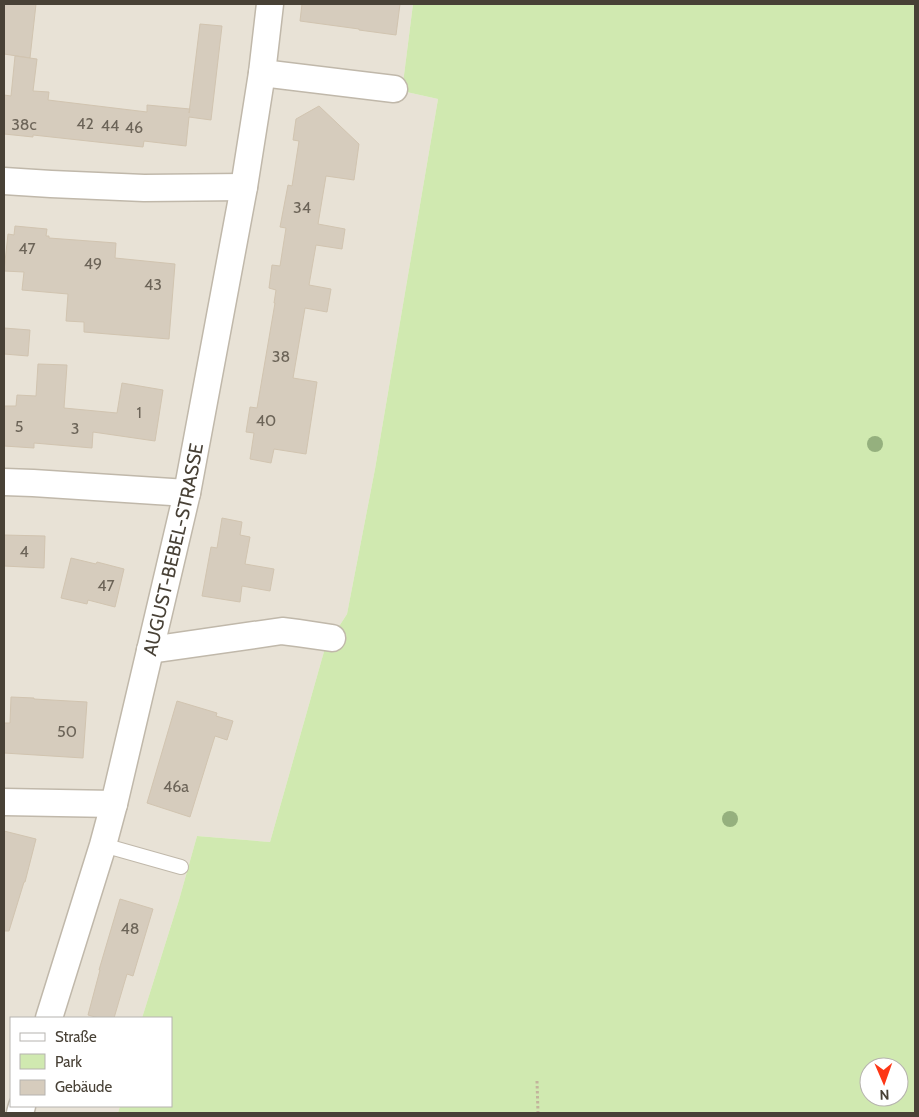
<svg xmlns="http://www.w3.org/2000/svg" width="919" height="1117" font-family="Cabin,sans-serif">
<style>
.residential{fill:#e8e2d6}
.green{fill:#d0e9b0;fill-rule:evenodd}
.building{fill:#d6ccbd;stroke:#d1c4b0}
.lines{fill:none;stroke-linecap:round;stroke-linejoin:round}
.service-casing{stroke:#c0b8aa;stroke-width:16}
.minor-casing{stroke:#c0b8aa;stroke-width:29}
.path{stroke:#c2b49b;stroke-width:3;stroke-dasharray:2.5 2.5;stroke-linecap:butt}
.service{stroke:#fff;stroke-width:14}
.minor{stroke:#fff;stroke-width:26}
.tree{fill:#95b07e}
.labels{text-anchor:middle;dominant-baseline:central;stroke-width:4;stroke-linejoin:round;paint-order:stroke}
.number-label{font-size:16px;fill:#6c6458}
.street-label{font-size:19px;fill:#484136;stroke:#fff}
</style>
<rect width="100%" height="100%" fill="#f4f0e8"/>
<polygon class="residential" points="4,4 413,4 402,91 438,99 375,469 347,614 325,648 270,842 197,836 179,900 142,1018 11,1018 11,1106 120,1106 118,1113 4,1113"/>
<path class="green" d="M 413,4 L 915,4 L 915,1113 L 118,1113 L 120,1106 L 171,1106 L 171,1018 L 142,1018 L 179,900 L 197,836 L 270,842 L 325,648 L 347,614 L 375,469 L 438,99 L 402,91 ZM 869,1067 L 899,1067 L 899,1097 L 869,1097 Z"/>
<g class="building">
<polygon points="4,4 36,4 30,58 4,54"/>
<polygon points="302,4 400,4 396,35 359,30 359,29 300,21"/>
<polygon points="200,24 222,26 211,120 189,117 186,146 144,141 143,147 33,135 33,137 4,134 4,95 11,96 15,56 37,59 33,91 49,92 48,100 147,112 147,105 190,109 189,113"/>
<polygon points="319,106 359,144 354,180 326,176 318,224 345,229 342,249 316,245 309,285 331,289 327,312 305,308 293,378 317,382 306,454 274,449 271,463 250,459 254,433 246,432 250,407 257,408 275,303 274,303 276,290 269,288 272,265 280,266 286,228 280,227 288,185 292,186 299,141 293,140 296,119"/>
<polygon points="15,226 47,229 46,236 49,236 49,238 116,243 115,258 175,264 169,339 84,332 84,322 66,321 68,294 22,290 24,272 4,271 8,234 14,235"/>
<polygon points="4,328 30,330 28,356 4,354"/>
<polygon points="38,364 67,365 64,408 117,413 122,383 163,390 155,441 93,432 92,448 34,443 34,448 4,446 4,406 16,406 17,395 36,396"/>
<polygon points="222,518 242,522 240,535 250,537 245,564 274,569 270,591 242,586 240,602 202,596 211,547 217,548"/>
<polygon points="4,535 45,536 44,568 4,566"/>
<polygon points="71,558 96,564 97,562 124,569 115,607 88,600 87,604 61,598"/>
<polygon points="11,697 34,698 34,699 87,702 83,758 4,753 4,723 10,723"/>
<polygon points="177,701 217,713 216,716 233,721 227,740 215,736 190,817 147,803"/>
<polygon points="4,831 36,839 25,882 24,882 9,931 4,931"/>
<polygon points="120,899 153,909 133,976 127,974 114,1018 99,1018 88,1015 100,970 99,970"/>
</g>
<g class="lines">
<g class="service-casing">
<polyline id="service" points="103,845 181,867"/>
</g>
<g class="minor-casing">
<g id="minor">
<polyline points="262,73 394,89"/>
<polyline points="4,181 51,184 144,188 244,187"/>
<polyline points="4,482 33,483 187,493"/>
<polyline points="150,650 282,631 298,633 332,638"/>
<polyline points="4,802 114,804"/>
<path id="s1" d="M 49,1018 L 103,845 L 114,804 L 187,493 L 244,187 L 262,73 L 270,4"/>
<polyline points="20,1113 22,1106"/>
</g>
</g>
<polyline class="path" points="537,1081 538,1113"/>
<use href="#service" class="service"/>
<use href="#minor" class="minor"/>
</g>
<g class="tree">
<circle cx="875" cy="444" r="8"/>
<circle cx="730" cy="819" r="8"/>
</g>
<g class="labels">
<g class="number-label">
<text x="85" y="123">42</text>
<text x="24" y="124">38c</text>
<text x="110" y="125">44</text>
<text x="134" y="127">46</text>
<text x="302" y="207">34</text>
<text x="27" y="248">47</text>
<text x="93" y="263">49</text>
<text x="153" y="284">43</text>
<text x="281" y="356">38</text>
<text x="139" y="412">1</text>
<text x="266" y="420">40</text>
<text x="19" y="426">5</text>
<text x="75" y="428">3</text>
<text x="24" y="551">4</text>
<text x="106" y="585">47</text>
<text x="67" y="731">50</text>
<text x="176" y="786">46a</text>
<text x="130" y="928">48</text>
</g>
<g class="street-label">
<text stroke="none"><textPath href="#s1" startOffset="485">AUGUST-BEBEL-STRASSE</textPath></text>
</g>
</g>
<rect width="919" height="1117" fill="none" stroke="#484136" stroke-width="10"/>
<rect x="10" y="1017" width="162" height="90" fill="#ffffff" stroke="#b6b3af"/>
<rect x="20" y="1033" width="25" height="8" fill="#ffffff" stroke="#b6b3af"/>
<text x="55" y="1042" font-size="15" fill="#484136">Straße</text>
<rect x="20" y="1054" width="25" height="15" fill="#d0e9b0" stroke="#b6b3af"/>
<text x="55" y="1067" font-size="15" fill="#484136">Park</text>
<rect x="20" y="1080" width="25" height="15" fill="#d6ccbd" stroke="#b6b3af"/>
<text x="55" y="1092" font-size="15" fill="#484136">Gebäude</text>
<g transform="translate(884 1082) rotate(178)"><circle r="24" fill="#ffffff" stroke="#b6b3af"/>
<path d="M0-4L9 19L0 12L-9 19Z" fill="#fd3716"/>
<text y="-8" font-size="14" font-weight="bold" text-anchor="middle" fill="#484136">N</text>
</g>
</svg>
